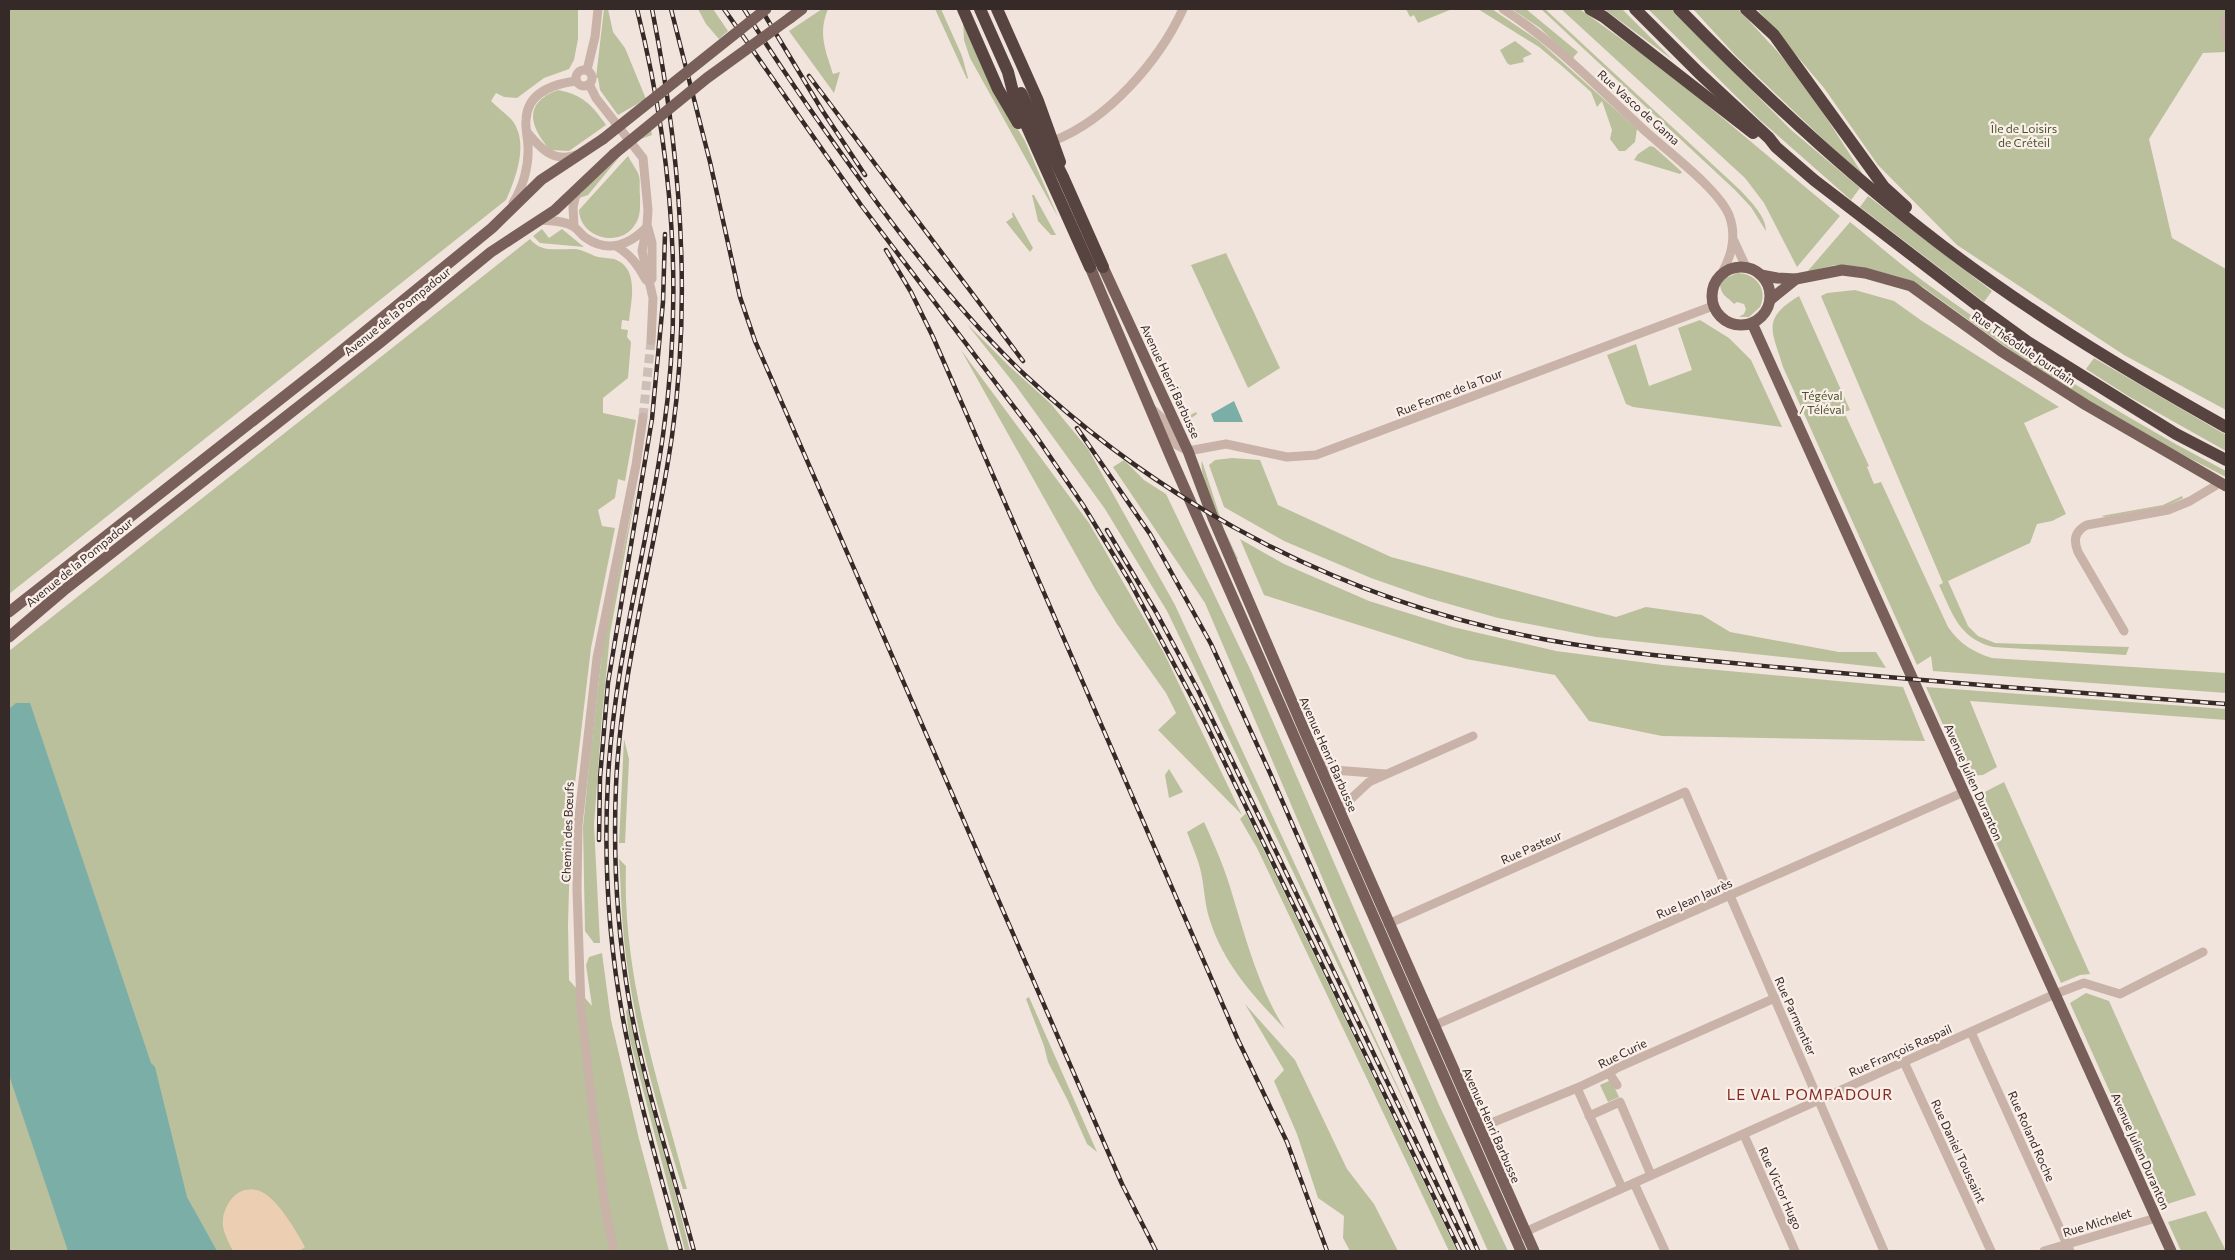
<svg xmlns="http://www.w3.org/2000/svg" width="2235" height="1260" font-family="Commissioner,sans-serif">
<style>
.green{fill:#bac09c}
.sand{fill:#eccfb3}
.water{fill:#7caea8}
.lines{fill:none;stroke-linecap:round;stroke-linejoin:round}
.minor-tunnel{stroke:#ccbfb8;stroke-width:9;stroke-dasharray:9 4.5;stroke-linecap:butt}
.minor{stroke:#c9b2a8;stroke-width:9}
.major{stroke:#785f5a;stroke-width:11}
.highway{stroke:#574340;stroke-width:12}
.rail-casing{stroke:#362a28;stroke-width:4.5}
.rail{stroke:#f9efe8;stroke-width:2.5;stroke-dasharray:8;stroke-linecap:butt}
.major-bridge{stroke:#785f5a;stroke-width:11}
.labels{text-anchor:middle;dominant-baseline:central;stroke-width:4.5;stroke-linejoin:round;paint-order:stroke}
.street-label{font-size:12px;fill:#362a28;stroke:#f9efe8}
.park-label{font-size:12px;fill:#4c542d;stroke:#f9efe8}
.quarter-label{font-size:15px;letter-spacing:1px;fill:#832a23;stroke:#f9efe8}
</style>
<rect width="100%" height="100%" fill="#f1e4dc"/>
<g class="green">
<path d="M 9,9 L 578,9 L 578,39 L 574,60 L 569,69 L 544,78 L 517,98 L 504,97 L 496,93 L 491,101 C 497,107 505,113 511,119 C 530,141 516,178 506,200 L 9,594 Z"/>
<polygon points="604,9 608,9 613,32 625,48 646,99 618,115 600,90 598,78 596,78"/>
<polygon points="698,9 713,9 728,31 719,39 706,24"/>
<path d="M 822,9 L 828,9 C 818,33 825,49 833,74 L 840,72 L 834,93 L 789,31 Z"/>
<polygon points="935,9 941,9 962,56 968,78 967,79"/>
<polygon points="1406,9 1452,9 1418,23 1414,15 1410,17"/>
<polygon points="1478,9 1492,9 1539,41 1637,129 1635,142 1625,151 1619,151 1610,139 1612,130 1602,101 1597,107 1591,92 1563,67 1539,47"/>
<polygon points="1512,9 1526,9 1578,52 1572,59 1540,28"/>
<path d="M 1541,9 L 1545,9 L 1740,190 C 1750,201 1766,216 1766,231 L 1751,207 L 1735,190 Z"/>
<polygon points="1561,9 1581,10 1670,74 1840,216 1797,267 1764,203 1745,178"/>
<polygon points="1604,9 1622,9 1673,60"/>
<polygon points="1648,9 1672,9 1790,129 1860,188 1851,200 1760,120"/>
<polygon points="1693,9 1738,9 1777,51 1806,86 1867,181 1736,56"/>
<polygon points="1757,9 2226,9 2226,52 2203,53 2149,139 2172,238 2226,269 2226,410 2124,355 1957,245 1878,165 1824,88"/>
<polygon points="963,21 994,90 1025,141 1058,217 970,58 964,40"/>
<polygon points="1515,41 1532,54 1523,58 1524,62 1510,65 1507,63 1500,50"/>
<path d="M 558,90 C 583,95 592,105 606,125 L 569,151 L 550,150 C 530,127 522,103 558,90 Z"/>
<path d="M 651,130 L 652,135 L 641,139 L 621,155 L 588,195 L 579,198 C 586,178 633,144 651,130 Z"/>
<polygon points="1650,146 1654,147 1682,172 1680,174 1634,160 1638,154"/>
<path d="M 628,156 C 631,162 635,167 638,173 C 641,179 639,189 640,196 C 640,205 641,215 636,223 C 622,249 580,239 579,210 Z"/>
<polygon points="1032,195 1034,195 1056,235 1051,235 1038,221"/>
<polygon points="1868,196 1992,291 1984,302 1860,207"/>
<polygon points="1013,212 1033,248 1030,252 1006,222 1013,217 1012,214"/>
<path d="M 1850,222 C 1876,243 1902,266 1930,286 C 2024,354 2123,418 2226,471 L 2226,477 L 2133,429 L 2014,353 L 1923,287 L 1903,278 L 1862,267 L 1835,265 L 1807,272 Z"/>
<polygon points="542,229 549,238 562,229 584,247 540,243 533,236"/>
<path d="M 530,239 C 542,254 560,248 576,249 C 584,250 591,255 598,257 C 603,258 609,258 614,259 C 640,268 631,301 629,321 L 622,320 L 621,329 L 628,330 L 627,337 L 631,342 L 628,378 L 603,398 L 603,413 L 636,420 L 625,481 L 618,479 L 615,498 L 598,510 L 602,526 L 615,528 L 591,648 L 571,817 L 568,925 L 569,980 L 592,1006 L 586,965 L 589,957 L 602,953 L 611,1020 L 639,1139 L 669,1251 L 9,1251 L 9,651 Z"/>
<polygon points="1226,253 1280,368 1248,388 1191,265"/>
<path d="M 1737,273 C 1755,273 1769,289 1760,307 L 1749,317 L 1739,317 L 1744,314 L 1746,309 L 1744,304 L 1737,302 L 1734,304 C 1727,296 1722,297 1720,285 L 1724,279 Z"/>
<path d="M 1855,290 L 1894,301 L 1922,321 L 2059,407 L 2024,423 L 2066,514 L 2052,521 L 2037,524 L 2030,543 L 1948,581 L 1968,626 L 1978,636 L 1995,643 L 2129,647 L 2126,655 L 1993,647 C 1959,638 1953,615 1939,585 L 1943,583 L 1821,296 L 1827,293 Z"/>
<path d="M 1799,296 L 1850,410 L 1844,412 L 1869,466 L 1867,467 L 1874,484 L 1881,482 L 1948,627 C 1960,644 1973,652 1992,658 L 2226,673 L 2226,693 L 1933,671 L 1931,656 L 1917,665 L 1783,367 C 1772,330 1761,319 1799,296 Z"/>
<polygon points="1700,320 1729,338 1751,360 1782,427 1633,407 1626,404 1607,355 1636,344 1649,386 1692,370 1678,328"/>
<polygon points="967,324 1009,366 1051,404 1088,449 1175,605 1421,1137 1167,611 1105,509 1016,386"/>
<polygon points="1146,324 1167,366 1164,370 1143,326"/>
<polygon points="961,350 1089,523 1164,653 1242,815 1158,730 1176,713 1166,693 1117,624 1095,589"/>
<polygon points="2094,358 2226,435 2226,451 2128,396 2086,369"/>
<polygon points="1170,374 1177,388 1181,386 1178,399 1187,417 1196,412 1197,414 1187,421 1168,378"/>
<polygon points="1232,458 1260,460 1278,505 1391,557 1616,617 1646,607 1702,615 1730,632 1839,652 1876,652 1886,668 1596,637 1498,618 1428,598 1371,578 1284,541 1224,507 1209,465 1215,460"/>
<polygon points="1124,460 1144,480 1166,494 1251,671 1440,1107 1508,1251 1488,1251 1345,931 1205,603 1113,467"/>
<path d="M 1202,461 L 1224,529 L 1238,559 L 1236,560 C 1229,543 1197,474 1202,461 Z"/>
<polygon points="637,487 610,634 602,716 594,825 600,943 594,943 585,931 583,827 590,757 603,645"/>
<polygon points="2182,496 2183,498 2167,506 2106,517 2101,516 2163,505"/>
<polygon points="1240,539 1284,564 1369,601 1453,627 1556,651 1663,665 1903,687 1925,741 1662,736 1589,721 1555,675 1466,659 1264,595"/>
<polygon points="1926,687 2226,709 2226,720 1970,701 1997,767 1983,775 1966,776"/>
<polygon points="624,739 629,759 625,843 619,843"/>
<polygon points="1169,769 1183,792 1169,798 1165,775"/>
<polygon points="2004,782 2090,974 2080,975 2061,983 1975,797"/>
<polygon points="1246,813 1265,853 1457,1251 1449,1251 1257,848 1240,819"/>
<path d="M 1204,822 C 1215,846 1226,871 1233,897 C 1247,942 1259,989 1285,1029 C 1252,995 1221,961 1208,914 C 1204,899 1204,883 1200,868 C 1197,856 1191,844 1187,832 Z"/>
<path d="M 619,859 L 626,866 C 622,976 659,1084 687,1189 L 683,1189 C 657,1108 633,1024 624,940 C 621,913 621,886 619,859 Z"/>
<polygon points="2086,993 2109,1001 2196,1195 2161,1206 2070,1003"/>
<polygon points="1029,997 1097,1152 1087,1144 1068,1101 1048,1062 1044,1046 1026,999"/>
<polygon points="1245,1004 1295,1060 1347,1169 1374,1204 1398,1251 1350,1251 1343,1238 1344,1216 1318,1198 1297,1134 1274,1081 1284,1070"/>
<polygon points="629,1008 636,1041 690,1251 685,1251 629,1036 626,1011"/>
<polygon points="1611,1080 1619,1097 1608,1102 1600,1085"/>
<polygon points="2206,1211 2226,1251 2181,1251 2168,1222"/>
</g>
<path class="sand" d="M 244,1190 C 247,1190 252,1189 256,1190 C 275,1193 296,1231 305,1247 L 299,1251 L 233,1251 C 225,1235 218,1223 227,1206 C 231,1198 235,1194 244,1190 Z"/>
<g class="water">
<polygon points="1234,401 1243,422 1214,422 1211,414"/>
<polygon points="16,703 30,703 151,1063 155,1067 187,1197 217,1251 68,1251 9,1075 9,709"/>
</g>
<g class="lines">
<polyline class="minor-tunnel" points="643,417 651,341"/>
<g class="minor">
<path d="M 1503,9 C 1555,42 1596,86 1641,127 C 1664,149 1717,187 1729,215 C 1737,236 1732,255 1722,273"/>
<polyline points="2226,18 2224,25 2226,37"/>
<circle cx="584" cy="78" r="8"/>
<polyline points="587,70 595,37 598,9"/>
<polyline points="589,84 596,98 643,158 648,210 647,226 642,251 653,298 651,341"/>
<path d="M 527,132 C 540,148 553,163 576,155"/>
<path d="M 1053,141 C 1108,120 1159,61 1183,9"/>
<path d="M 513,203 C 523,187 529,166 528,147 C 528,138 525,129 526,120 C 527,93 553,84 576,81"/>
<path d="M 540,220 C 550,221 565,220 574,227 C 579,230 581,235 586,238 C 608,253 629,245 646,228"/>
<polyline points="574,226 573,207 577,190"/>
<polyline points="648,228 652,243 652,279"/>
<polyline points="1734,241 1746,267"/>
<path d="M 616,246 C 631,255 638,265 646,280"/>
<polyline points="1151,408 1166,422 1177,445 1188,451 1226,444 1287,457 1316,455 1713,306"/>
<path d="M 2124,631 L 2078,552 C 2073,540 2075,531 2087,525 L 2168,510 L 2190,501 L 2215,486 L 2217,482"/>
<polyline points="1317,761 1334,770 1385,774"/>
<polyline points="1339,810 1369,782 1473,736"/>
<polyline points="1388,924 1685,792 1884,1251"/>
<polyline points="1433,1026 1964,792"/>
<polyline points="1971,1032 2070,1251"/>
<polyline points="1904,1062 1991,1251"/>
<polyline points="1609,1073 1617,1085"/>
<polyline points="1577,1088 1622,1188"/>
<polyline points="1589,1116 1620,1102 1651,1175"/>
<polyline points="1479,1128 1577,1088 1609,1073 1617,1068 1775,998"/>
<polyline points="1744,1135 1795,1251"/>
<polyline points="1634,1183 1665,1251"/>
<polyline points="1524,1235 1525,1232 2055,994 2084,983 2120,994 2203,952"/>
<polyline points="614,1251 606,1213 597,1148 581,1008 577,890 578,825 597,658 636,465 643,417"/>
<polyline points="2044,1251 2156,1218"/>
</g>
<g class="major">
<polyline points="790,18 802,9"/>
<circle cx="1741" cy="296" r="29"/>
<polyline points="1090,267 1173,462 1521,1251"/>
<polyline points="1103,267 1188,451 1213,518 1307,737 1534,1251"/>
<polyline points="1761,275 1777,278 1796,279 1842,270 1865,273 1911,286 2001,351 2086,405 2226,486"/>
<polyline points="1770,300 1796,279"/>
<polyline points="1752,323 2171,1251"/>
<polyline points="9,612 324,365 492,228 541,180 603,139"/>
<polyline points="9,637 63,591 381,342 491,252 555,210 614,154"/>
</g>
<g class="highway">
<polyline points="963,9 998,89 1018,123"/>
<polyline points="980,9 1008,72 1015,100 1090,267"/>
<polyline points="997,9 1038,101 1060,162"/>
<polyline points="1590,9 1604,17 1753,133"/>
<polyline points="1635,9 1699,73 1769,138 1776,147 1814,180 1977,305 2028,342 2176,434 2226,460"/>
<path d="M 1679,9 C 1756,88 1835,163 1922,230 C 2017,305 2121,368 2226,427"/>
<polyline points="1746,9 1774,35 1884,187 1906,207"/>
<polyline points="1021,93 1063,177 1103,267"/>
</g>
<g class="rail-casing">
<g id="rail">
<path d="M 637,9 C 672,149 684,292 663,435 C 647,550 614,662 608,779 C 603,869 610,961 629,1049 C 643,1117 663,1184 681,1251"/>
<path d="M 652,9 C 680,149 692,294 672,436 C 655,553 621,667 616,786 C 613,858 617,929 629,1000 C 644,1085 672,1168 694,1251"/>
<polyline points="671,9 710,162 740,297 755,341 1122,1184 1156,1251"/>
<polyline points="724,9 861,205 1036,436 1083,505 1130,582 1206,724 1460,1251"/>
<path d="M 744,9 C 782,71 824,130 867,189 C 915,255 966,319 1025,375 C 1170,511 1352,604 1548,640 C 1637,656 1727,662 1817,671 C 1953,683 2090,694 2226,704"/>
<polyline points="761,9 822,110 865,175"/>
<polyline points="809,76 1023,361"/>
<polyline points="886,250 911,292 933,337 1238,1040 1287,1142 1327,1251"/>
<polyline points="1077,428 1150,534 1211,644 1270,773 1478,1251"/>
<polyline points="1107,530 1156,612 1197,688 1469,1251"/>
<polyline points="599,840 600,778 608,683 652,419 663,302 665,234"/>
</g>
</g>
<use href="#rail" class="rail"/>
<g class="major-bridge">
<polyline points="603,139 766,9"/>
<polyline points="614,154 707,78 790,18"/>
</g>
</g>
<g class="labels">
<g class="street-label">
<text transform="translate(1639 107) rotate(42)">Rue Vasco de Gama</text>
<text transform="translate(397 311) rotate(-39)">Avenue de la Pompadour</text>
<text transform="translate(2024 348) rotate(34)">Rue Théodule Jourdain</text>
<text transform="translate(1171 381) rotate(65)">Avenue Henri Barbusse</text>
<text transform="translate(1449 392) rotate(-21)">Rue Ferme de la Tour</text>
<text transform="translate(79 562) rotate(-39)">Avenue de la Pompadour</text>
<text transform="translate(1329 754) rotate(66)">Avenue Henri Barbusse</text>
<text transform="translate(1974 782) rotate(66)">Avenue Julien Duranton</text>
<text transform="translate(567 832) rotate(-88)">Chemin des Bœufs</text>
<text transform="translate(1531 847) rotate(-24)">Rue Pasteur</text>
<text transform="translate(1694 898) rotate(-24)">Rue Jean Jaurès</text>
<text transform="translate(1796 1016) rotate(66)">Rue Parmentier</text>
<text transform="translate(1900 1050) rotate(-24)">Rue François Raspail</text>
<text transform="translate(1622 1053) rotate(-26)">Rue Curie</text>
<text transform="translate(1492 1125) rotate(66)">Avenue Henri Barbusse</text>
<text transform="translate(2032 1136) rotate(66)">Rue Roland Roche</text>
<text transform="translate(1959 1151) rotate(65)">Rue Daniel Toussaint</text>
<text transform="translate(2141 1151) rotate(66)">Avenue Julien Duranton</text>
<text transform="translate(1781 1188) rotate(66)">Rue Victor Hugo</text>
<text transform="translate(2097 1222) rotate(-17)">Rue Michelet</text>
</g>
<g class="park-label">
<text x="2024" y="128">Île de Loisirs<tspan x="2024" dy="14">de Créteil</tspan></text>
<text x="1822" y="395">Tégéval<tspan x="1822" dy="14">/ Téléval</tspan></text>
</g>
<g class="quarter-label">
<text x="1810" y="1094">LE VAL POMPADOUR</text>
</g>
</g>
<rect width="2235" height="1260" fill="none" stroke="#362a28" stroke-width="20"/>
</svg>
